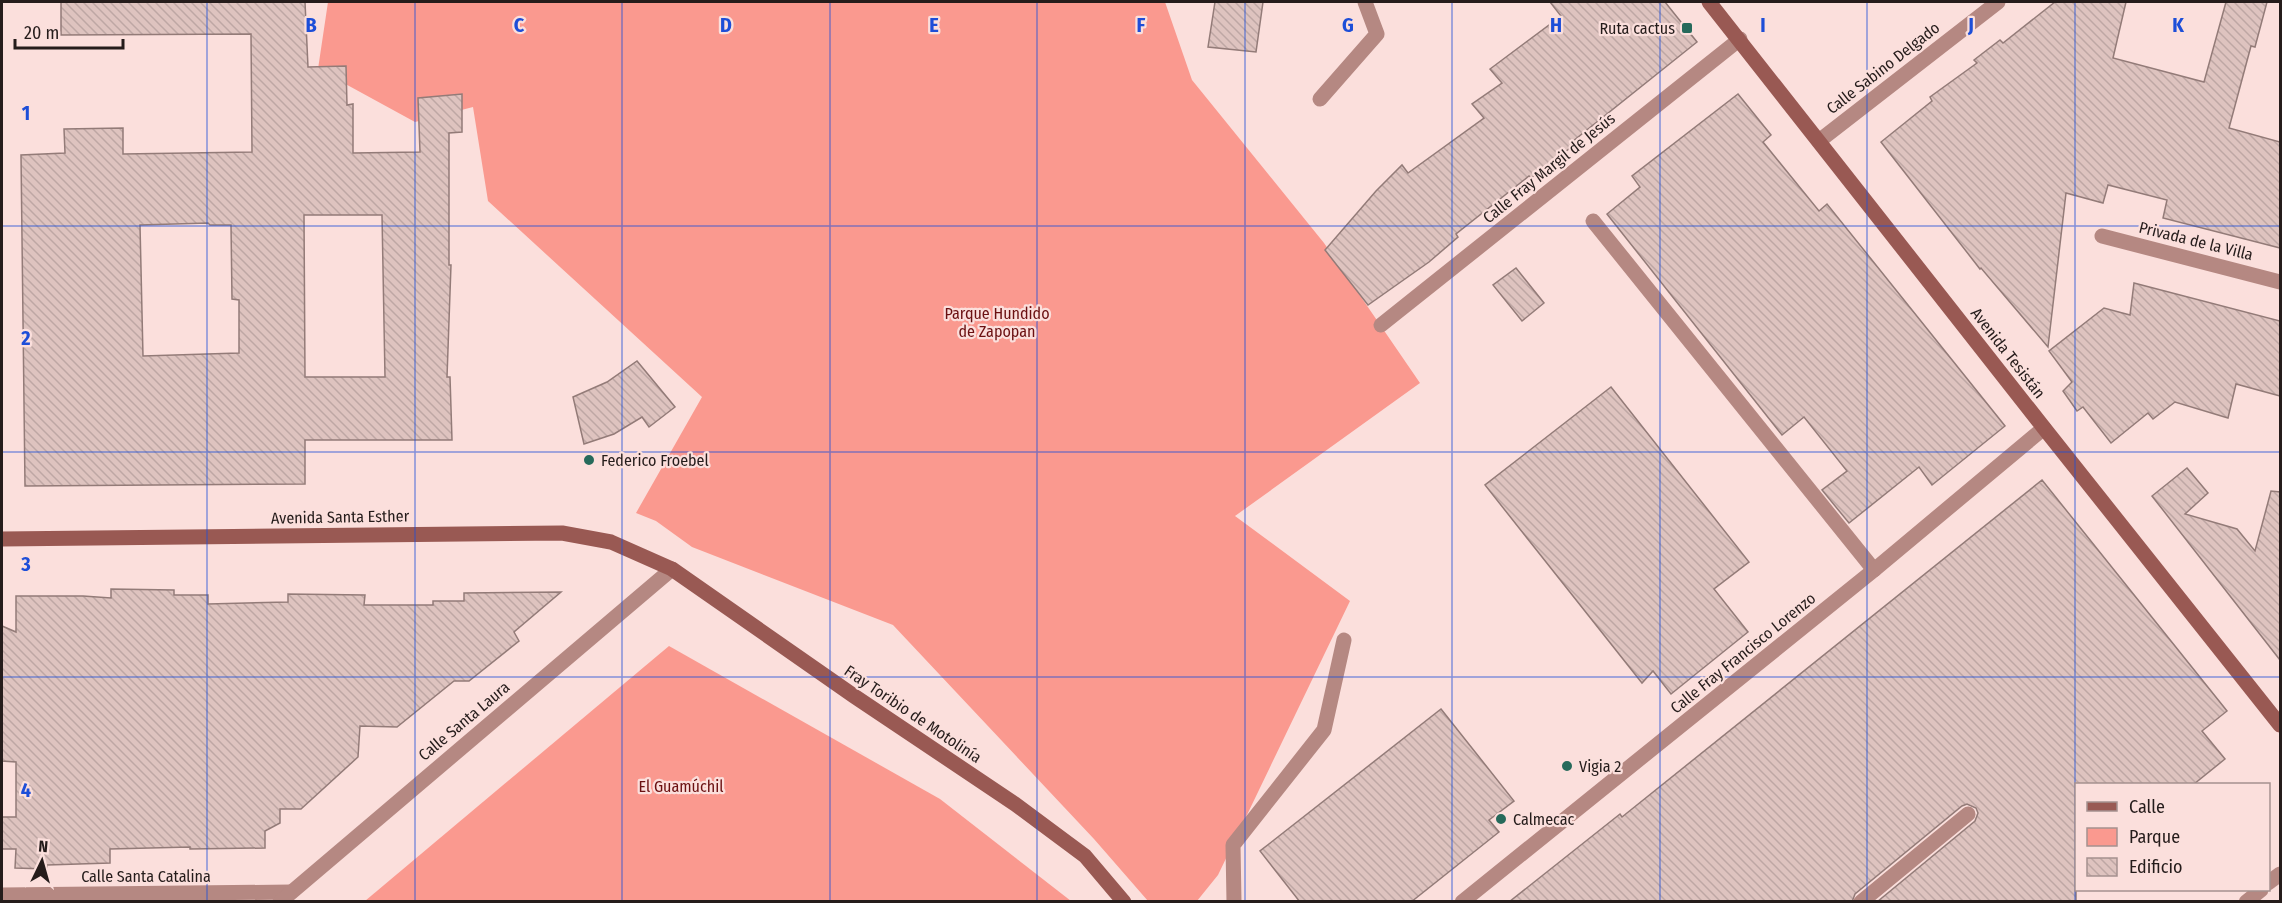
<svg xmlns="http://www.w3.org/2000/svg" width="2282" height="903" font-family="'Fira Sans Condensed',sans-serif">
<style>
.park{fill:#fa998f}
.building{fill:url(#building-back-hatch);stroke:#937b78;stroke-width:1.5;fill-rule:evenodd}
.lines{fill:none;stroke-linecap:round;stroke-linejoin:round}
.lane{stroke:#b58882;stroke-width:15}
.street{stroke:#b58882;stroke-width:15}
.secondary{stroke:#995953;stroke-width:15}
.grid{fill:none;stroke:#1d4ed8;stroke-width:1.5;stroke-opacity:0.55}
.poi-dot{fill:#266a5b;stroke:#fbdfdc;stroke-width:2}
.labels{text-anchor:middle;dominant-baseline:central;stroke-width:4.5;stroke-linejoin:round;paint-order:stroke}
.poi-label{font-size:16px;fill:#251c1b;stroke:#fbdfdc;text-anchor:start}
.street-label{font-size:16px;fill:#251c1b;stroke:#fbdfdc}
.park-label{font-size:16px;fill:#6b1011;stroke:#fbdfdc}
.grid-label{font-size:20px;text-anchor:middle;font-weight:bold;fill:#1d4ed8;stroke:#fbdfdc;stroke-width:4.5;stroke-linejoin:round;paint-order:stroke}
</style>
<defs>
<pattern id="building-back-hatch" width="6" height="6" patternUnits="userSpaceOnUse" patternTransform="scale(1.5)"><rect width="6" height="6" fill="#dec3bf"/><path d="M-1 5l2 2M0 0l6 6M5-1l2 2" fill="none" stroke="#bea7a4"/></pattern>
</defs>
<rect width="100%" height="100%" fill="#fbdfdc"/>
<g class="park">
<polygon points="328,2 1165,2 1192,80 1324,243 1420,383 1235,516 1350,601 1218,875 1197,901 1148,901 1094,839 893,625 692,547 656,521 636,513 702,397 488,201 473,107 415,122 318,69"/>
<polygon points="669,646 940,799 1071,901 365,901"/>
</g>
<g class="building">
<path d="M 61,2 L 305,2 L 308,67 L 346,66 L 347,105 L 353,104 L 353,153 L 420,152 L 418,98 L 462,94 L 462,132 L 449,133 L 449,265 L 451,265 L 447,377 L 450,377 L 452,440 L 305,440 L 305,484 L 25,486 L 21,155 L 65,153 L 64,129 L 123,128 L 123,154 L 252,152 L 251,34 L 61,35 ZM 304,215 L 382,215 L 385,377 L 305,377 ZM 208,223 L 210,225 L 231,225 L 232,299 L 239,300 L 239,353 L 143,356 L 140,225 Z"/>
<polygon points="1215,2 1263,2 1256,52 1208,47"/>
<polygon points="1550,2 1665,2 1697,42 1572,142 1574,145 1531,178 1529,176 1456,234 1458,237 1429,262 1368,305 1325,250 1376,191 1402,165 1408,173 1484,118 1472,104 1502,83 1490,69 1561,16"/>
<polygon points="2055,2 2126,2 2113,58 2204,82 2226,2 2267,2 2255,47 2251,46 2229,128 2280,142 2280,248 2163,218 2167,200 2108,185 2103,203 2066,193 2048,347 1981,268 1980,269 1881,142 1932,101 1930,97 1977,63 1974,60 2000,40 2003,43"/>
<polygon points="1738,94 1771,135 1763,142 1819,211 1827,204 2005,426 1932,485 1919,467 1849,523 1822,490 1847,471 1804,417 1782,435 1607,214 1640,187 1632,176"/>
<polygon points="1516,268 1544,303 1522,321 1493,285"/>
<polygon points="2134,283 2280,321 2280,396 2236,384 2228,418 2175,402 2153,419 2148,413 2111,443 2083,407 2077,411 2063,391 2072,382 2049,351 2104,308 2130,315"/>
<polygon points="637,361 675,407 649,427 642,417 614,434 584,444 573,397 607,382"/>
<polygon points="1611,387 1749,562 1714,589 1748,632 1671,694 1653,671 1642,683 1485,485"/>
<polygon points="2187,468 2208,493 2185,514 2237,529 2255,551 2271,491 2280,492 2280,660 2152,496"/>
<polygon points="2042,480 2227,711 2202,731 2225,759 2194,784 2076,784 2076,902 1877,902 1975,821 1978,813 1976,808 1967,804 1962,806 1855,894 1852,902 1509,902 1620,814 1622,817"/>
<polygon points="111,589 174,590 174,595 208,595 208,604 288,602 288,594 365,595 364,605 433,605 433,601 464,601 464,593 561,592 514,632 519,641 469,681 454,681 397,727 360,726 358,757 301,809 280,809 280,823 265,831 265,848 190,849 190,847 110,849 110,863 47,865 47,869 15,868 16,849 2,849 2,817 16,817 16,762 2,761 2,626 16,632 16,596 83,596 111,598"/>
<polygon points="1441,709 1514,801 1489,820 1499,832 1411,902 1300,902 1260,851"/>
</g>
<g class="lines">
<g class="lane">
<polyline points="1320,99 1377,34 1365,2"/>
<polyline points="1593,221 1874,570"/>
<polyline points="1234,902 1233,845 1324,730 1344,640"/>
</g>
<g class="street">
<polyline points="1819,141 1998,2"/>
<polyline points="2102,236 2280,282"/>
<polyline points="1381,325 1740,39"/>
<polyline points="2268,883 2280,874"/>
<polyline points="2,895 291,892"/>
<polyline points="280,902 672,569"/>
<polyline points="1462,902 1874,570 2044,428"/>
<polyline points="1861,902 1968,814"/>
<polyline points="2246,902 2261,890"/>
</g>
<g class="secondary">
<polyline points="1709,2 2044,428 2280,725"/>
<polyline points="2,539 562,533 611,542 672,569 854,696 1015,804 1085,856 1124,902"/>
</g>
</g>
<path class="grid" d="M 207,2 L 207,902M 415,2 L 415,902M 622,2 L 622,902M 830,2 L 830,902M 1037,2 L 1037,902M 1245,2 L 1245,902M 1452,2 L 1452,902M 1660,2 L 1660,902M 1867,2 L 1867,902M 2075,2 L 2075,902M 2,226 L 2280,226M 2,452 L 2280,452M 2,677 L 2280,677"/>
<g class="poi-dot">
<rect x="1681" y="22" width="12" height="12" rx="3"/>
<circle cx="589" cy="460" r="6"/>
<circle cx="1567" cy="766" r="6"/>
<circle cx="1501" cy="819" r="6"/>
</g>
<g class="labels">
<g class="poi-label">
<text x="1675" y="28" text-anchor="end">Ruta cactus</text>
<text x="601" y="460">Federico Froebel</text>
<text x="1579" y="766">Vigia 2</text>
<text x="1513" y="819">Calmecac</text>
</g>
<g class="street-label">
<text transform="translate(1883 68) rotate(-38)">Calle Sabino Delgado</text>
<text transform="translate(1549 168) rotate(-39)">Calle Fray Margil de Jesús</text>
<text transform="translate(2196 241) rotate(14)">Privada de la Villa</text>
<text transform="translate(2008 353) rotate(52)">Avenida Tesistán</text>
<text transform="translate(340 517) rotate(-1)">Avenida Santa Esther</text>
<text transform="translate(1743 653) rotate(-39)">Calle Fray Francisco Lorenzo</text>
<text transform="translate(913 714) rotate(34)">Fray Toribio de Motolinía</text>
<text transform="translate(464 721) rotate(-40)">Calle Santa Laura</text>
<text x="146" y="876">Calle Santa Catalina</text>
</g>
<g class="park-label">
<text x="997" y="313">Parque Hundido<tspan x="997" dy="18">de Zapopan</tspan></text>
<text x="681" y="786">El Guamúchil</text>
</g>
</g>
<g class="grid-label">
<text x="311" y="32">B</text>
<text x="519" y="32">C</text>
<text x="726" y="32">D</text>
<text x="934" y="32">E</text>
<text x="1141" y="32">F</text>
<text x="1348" y="32">G</text>
<text x="1556" y="32">H</text>
<text x="1763" y="32">I</text>
<text x="1971" y="32">J</text>
<text x="2178" y="32">K</text>
<text x="26" y="120">1</text>
<text x="26" y="345">2</text>
<text x="26" y="571">3</text>
<text x="26" y="797">4</text>
</g>
<rect width="2282" height="903" fill="none" stroke="#251c1b" stroke-width="6"/>
<rect x="2075" y="783" width="195" height="108" fill="#fbdfdc" stroke="#a5918f" stroke-width="1.5"/>
<rect x="2087" y="802" width="30" height="9" fill="#995953" stroke="#a5918f" stroke-width="1.5"/>
<text x="2129" y="813" font-size="18" fill="#251c1b">Calle</text>
<rect x="2087" y="828" width="30" height="18" fill="#fa998f" stroke="#a5918f" stroke-width="1.5"/>
<text x="2129" y="843" font-size="18" fill="#251c1b">Parque</text>
<rect x="2087" y="858" width="30" height="18" fill="url(#building-back-hatch)" stroke="#a5918f" stroke-width="1.5"/>
<text x="2129" y="873" font-size="18" fill="#251c1b">Edificio</text>
<g transform="translate(42 861) rotate(5)" stroke="#fbdfdc" stroke-width="4.5" paint-order="stroke">
<path d="M0-4.5L10 22L0 15L-10 22Z" fill="#251c1b"/>
<text y="-9" font-size="16" font-weight="bold" text-anchor="middle" fill="#251c1b">N</text>
</g>
<path d="M15 39v9h108v-9" fill="none" stroke="#251c1b" stroke-width="3"/>
<text x="24" y="39" font-size="18" fill="#251c1b" stroke="#fbdfdc" stroke-width="4.5" paint-order="stroke">20 m</text>
</svg>
